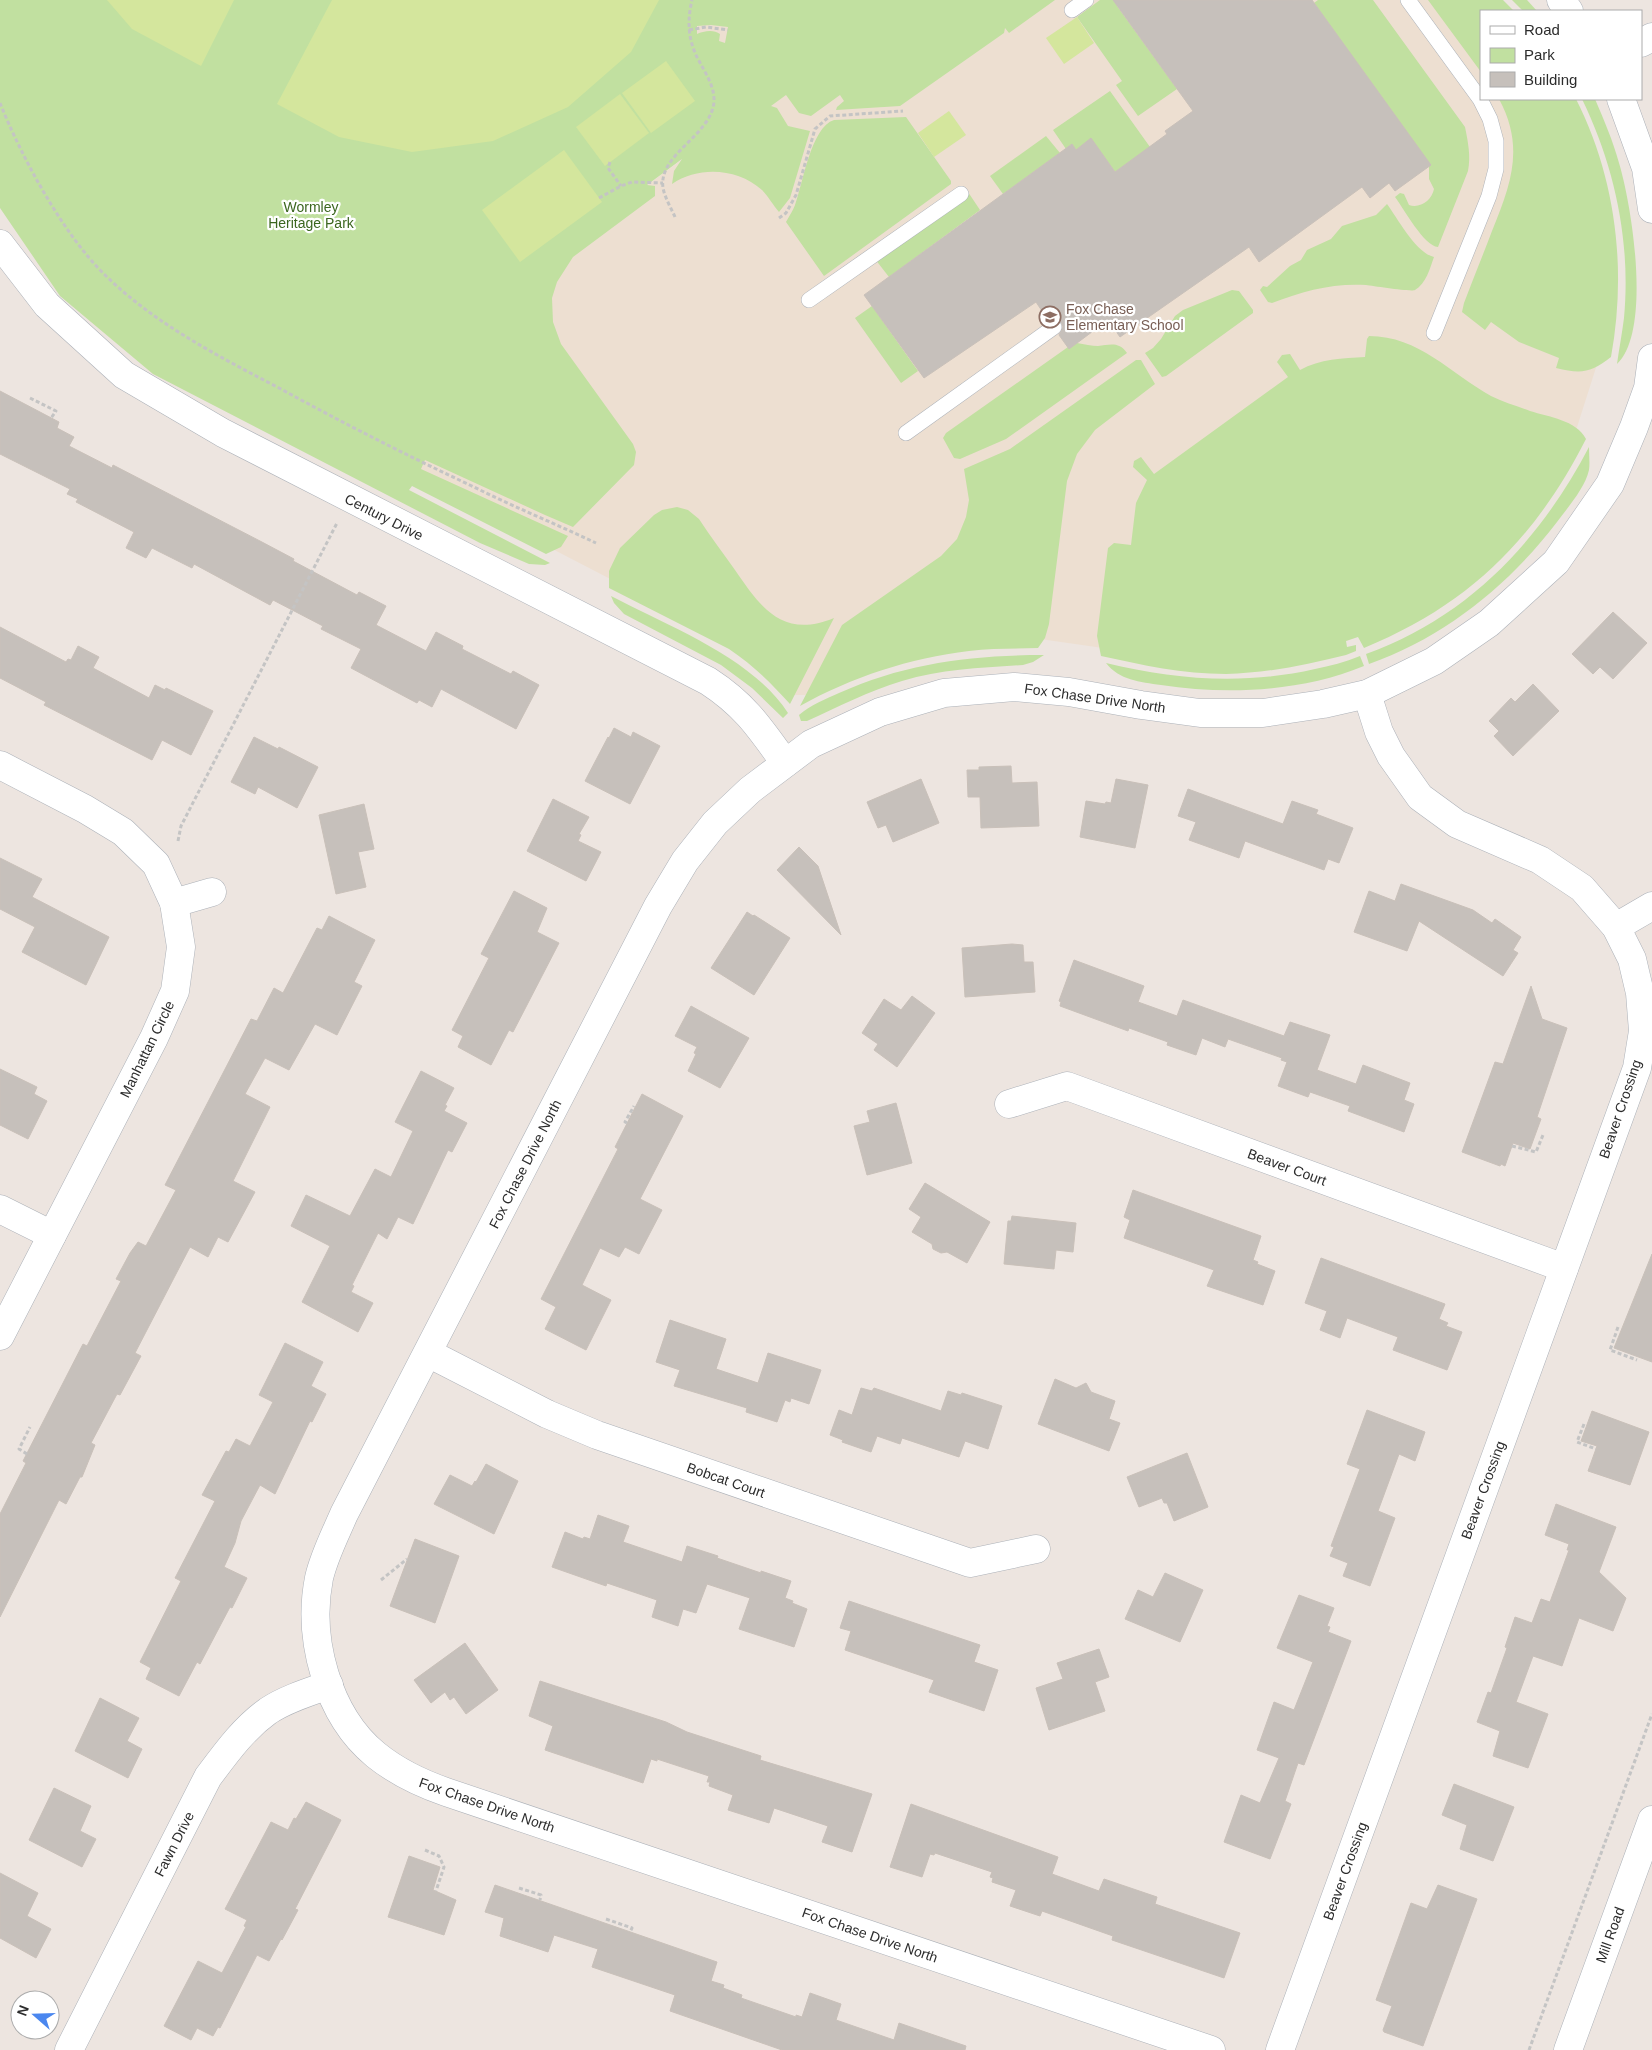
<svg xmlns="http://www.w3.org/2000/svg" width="1652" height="2050" font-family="Helvetica,sans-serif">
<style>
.education{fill:#eddfd1}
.green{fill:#c1e0a0;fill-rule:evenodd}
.pitch{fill:#d4e69d}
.building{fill:#c6c0bb;stroke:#c9c0b9}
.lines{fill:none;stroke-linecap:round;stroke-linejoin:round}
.lane-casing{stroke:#acb1b8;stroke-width:16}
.street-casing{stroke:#acb1b8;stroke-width:29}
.secondary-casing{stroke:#acb1b8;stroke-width:29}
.path{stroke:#c4c4c4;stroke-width:3;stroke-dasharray:4 2.5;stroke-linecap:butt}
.lane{stroke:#fff;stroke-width:15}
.street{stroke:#fff;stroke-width:28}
.secondary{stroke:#fff;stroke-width:28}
.labels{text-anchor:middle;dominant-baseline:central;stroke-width:4.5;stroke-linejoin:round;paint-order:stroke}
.park-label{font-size:14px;fill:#3b661f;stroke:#fff}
.education-label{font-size:14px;fill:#785e54;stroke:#fff;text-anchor:start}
.street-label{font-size:14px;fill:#2c2c2c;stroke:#fff}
</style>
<rect width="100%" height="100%" fill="#ede5e0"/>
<polygon class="education" points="698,0 1481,0 1481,99 1554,99 1600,355 1571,446 1410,616 1311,655 1138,653 1033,638 942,645 811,695 791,695 759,656 415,478 520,279 684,158 697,34"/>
<g class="green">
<path d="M 0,0 L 1055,0 L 1009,33 L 1005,28 L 1004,33 L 900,106 L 836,110 L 837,107 L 844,101 L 840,95 L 811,116 L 799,113 L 786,95 L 771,106 L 777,108 L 788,126 L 810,131 L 790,198 L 779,212 C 773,205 768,196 762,190 C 737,168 699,166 672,184 L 674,171 L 682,159 L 647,185 L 655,186 L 655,196 L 573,257 L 557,282 L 552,298 L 553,322 L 561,344 L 633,444 L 636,452 L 634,465 L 573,527 L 545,515 L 425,460 L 421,469 L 568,536 L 561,547 L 546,554 L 412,486 L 409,490 L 550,563 L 545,565 L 529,564 L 480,543 L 153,374 L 60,296 L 0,208 ZM 711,25 L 728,27 L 725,43 L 719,41 L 720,34 C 714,29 703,31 697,34 L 697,26 Z"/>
<polygon points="1100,0 1126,0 1117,6 1177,89 1138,116 1116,85 1122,81 1077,17"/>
<path d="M 1318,0 L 1373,0 L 1465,127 C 1468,142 1471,156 1468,171 L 1438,247 C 1424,246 1404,209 1395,197 L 1400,193 L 1404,194 L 1409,205 C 1420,209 1432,200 1434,189 L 1429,179 L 1429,166 L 1314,3 Z"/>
<polygon points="1428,0 1503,0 1514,11 1481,11 1481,72"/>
<polygon points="1512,0 1527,0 1537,11 1523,11"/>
<polygon points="1110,91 1150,147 1115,172 1091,139 1076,150 1072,144 1066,149 1053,130"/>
<path d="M 1499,99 L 1576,99 C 1616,178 1627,269 1611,357 C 1591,373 1581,374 1556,368 L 1559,358 L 1519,342 L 1491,322 L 1485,330 L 1462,312 L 1464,303 C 1473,279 1483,255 1492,231 C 1511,184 1525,147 1499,99 Z"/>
<path d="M 1582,99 L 1595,99 C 1604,120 1613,141 1619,163 C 1632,206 1652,331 1617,364 C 1619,349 1622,334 1624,318 C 1631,242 1615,167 1582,99 Z"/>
<path d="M 906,117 L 951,181 L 951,184 L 824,276 L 786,222 C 789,216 793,211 795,205 C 803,183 811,127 834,120 Z"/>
<polygon points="1046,136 1060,153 1003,194 990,176"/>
<polygon points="968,192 980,210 889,277 875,259"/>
<path d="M 1387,204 C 1398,219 1416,253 1434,257 C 1430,268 1426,284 1415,290 C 1411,292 1374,286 1366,285 C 1333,283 1303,291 1272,303 L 1268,302 L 1260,290 L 1263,286 L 1267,287 L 1290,266 L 1301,260 L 1307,250 L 1331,239 L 1342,226 L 1376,215 Z"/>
<polygon points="1232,290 1239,291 1253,310 1253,313 1166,376 1162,377 1145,353 1153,348 1161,339 1175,316 1183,310"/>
<polygon points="872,306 918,371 901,383 855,318"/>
<path d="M 1369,336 C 1419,336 1450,373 1491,396 C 1503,402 1517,406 1530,411 C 1549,417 1576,420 1586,439 C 1535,539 1469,605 1364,648 L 1358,637 L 1346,641 L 1347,647 L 1356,645 L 1356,651 L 1346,655 C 1306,665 1267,673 1226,674 C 1183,674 1142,665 1101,656 L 1097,636 L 1108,548 L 1114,543 L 1131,545 L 1136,503 L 1147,480 L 1133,467 L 1134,461 L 1141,457 L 1154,474 L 1288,377 L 1277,362 L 1282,355 L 1290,354 L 1300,370 C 1320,359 1343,358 1365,357 L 1367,339 Z"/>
<path d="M 1077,343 C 1084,344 1092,346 1098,346 C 1109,345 1119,341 1127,353 L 1006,439 L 960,459 L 954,458 L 943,438 L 946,433 L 1068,347 L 1069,348 Z"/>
<path d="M 1136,360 L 1141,360 L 1155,384 L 1095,430 L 1077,454 L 1067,481 L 1049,624 L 1045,638 L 1038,648 C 1015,649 992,648 969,651 C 910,658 852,677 800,706 L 842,625 L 941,556 L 957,539 L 966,517 L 969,500 L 964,469 L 1010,449 Z"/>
<path d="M 1589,447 C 1589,455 1590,463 1589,470 C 1585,488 1568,507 1557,522 C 1509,585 1445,637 1369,664 L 1366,654 C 1468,617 1539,542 1589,447 Z"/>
<path d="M 677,507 L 688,510 L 699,519 C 710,536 723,553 735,570 C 761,608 783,639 834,618 L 790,704 C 771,683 753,665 729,649 L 609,588 L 609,571 L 620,548 L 654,515 L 662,510 Z"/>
<path d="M 611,596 C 668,626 753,658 788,713 L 783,718 L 752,688 L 721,665 L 624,614 L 614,603 Z"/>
<path d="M 1044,655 L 1033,662 L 1023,665 C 982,668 942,669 902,681 C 869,691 838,707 807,721 L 801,721 L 799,715 C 810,705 826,699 839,693 C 905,663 972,655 1044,655 Z"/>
<path d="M 1360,656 L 1364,666 C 1301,692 1227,695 1161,685 C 1140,682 1119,680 1106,663 C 1175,680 1245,685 1315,669 C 1330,666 1345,662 1360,656 Z"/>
</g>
<g class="pitch">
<polygon points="107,0 234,0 201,66 132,29"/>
<polygon points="332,0 659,0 631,52 568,107 493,141 412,152 339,137 277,104"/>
<polygon points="1077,17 1094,43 1064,64 1046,38"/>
<polygon points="666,61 695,101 651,133 622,93"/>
<polygon points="620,94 649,133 605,166 576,127"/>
<polygon points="949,111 966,135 934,157 918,133"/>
<polygon points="564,150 602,202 520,262 482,210"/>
</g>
<g class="building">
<polygon points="1113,0 1312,0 1431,165 1395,191 1389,183 1370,198 1362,187 1259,262 1249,247 1120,337 1108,320 1069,349 1059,335 1063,327 1061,321 1054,318 1048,320 1036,302 924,378 864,295 1072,144 1076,150 1091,138 1115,172 1167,134 1165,131 1193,111"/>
<polygon points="0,391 59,422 57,428 74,437 69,446 112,468 113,465 260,541 294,559 293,561 357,595 359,592 386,606 376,625 426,651 436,632 463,646 462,649 511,674 513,671 539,685 516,729 441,689 432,707 419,700 417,703 351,668 361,649 321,629 323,626 273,600 270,605 194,564 192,568 152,548 146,558 126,548 134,532 76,502 78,499 67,494 70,489 0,454"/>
<polygon points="1613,612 1647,643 1613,679 1600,667 1593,674 1572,654"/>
<polygon points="0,627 66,662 68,659 71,660 78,646 99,657 93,668 149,698 155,685 165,690 166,688 213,711 191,755 162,740 152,760 44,705 46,702 0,678"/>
<polygon points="1533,684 1559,711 1513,756 1494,736 1499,731 1489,721 1511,698 1515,702"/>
<polygon points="614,728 631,737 633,732 660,746 630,804 585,781 608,737 609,738"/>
<polygon points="254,737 278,749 279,747 318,767 297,808 258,787 255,794 231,782"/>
<polygon points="1011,766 1012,783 1037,782 1039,826 981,828 980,797 968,797 967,770 979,770 979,767"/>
<polygon points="921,779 939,823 893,842 886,825 878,828 867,802"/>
<polygon points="1116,779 1148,785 1135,848 1080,837 1086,801 1105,804 1106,802 1111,803"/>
<polygon points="1188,789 1283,824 1292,801 1318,810 1316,814 1353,828 1339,863 1328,859 1324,870 1245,841 1239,858 1189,840 1196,822 1178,816"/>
<polygon points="553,799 589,817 579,834 581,835 578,841 601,852 586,881 527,851"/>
<polygon points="364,804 374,849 358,852 366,887 336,894 319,815"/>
<polygon points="799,847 818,866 841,935 777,870"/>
<polygon points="0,858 42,879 32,897 109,937 86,985 22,952 35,927 0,909"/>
<polygon points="1401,884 1473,910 1492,923 1495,919 1521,937 1513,950 1518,953 1503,976 1419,921 1407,951 1354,932 1369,891 1395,901"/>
<polygon points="514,891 547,908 537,932 559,943 513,1032 509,1030 491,1065 458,1047 463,1036 452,1030 489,958 481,954"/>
<polygon points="747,912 753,916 754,915 790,938 754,995 711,968"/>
<polygon points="329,916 375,940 354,982 362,986 337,1035 315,1024 289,1070 265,1058 245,1094 270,1107 233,1181 255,1192 228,1242 218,1237 208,1257 190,1247 135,1353 141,1356 120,1395 117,1394 91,1443 95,1445 82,1477 80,1477 66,1504 59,1500 0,1617 0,1514 26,1463 23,1461 83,1344 87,1346 121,1281 116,1279 130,1253 138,1242 146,1246 176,1190 165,1185 251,1019 257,1021 274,988 283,993 317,928 322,930"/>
<polygon points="1012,944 1023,945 1024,962 1033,962 1035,992 965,997 962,948"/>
<polygon points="1074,960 1144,986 1138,1002 1177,1016 1183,1000 1284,1036 1290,1022 1330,1035 1317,1070 1356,1084 1363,1065 1410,1083 1404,1100 1414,1104 1404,1132 1348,1111 1350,1106 1310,1092 1308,1097 1278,1086 1287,1062 1281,1060 1282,1058 1228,1039 1225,1047 1202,1038 1196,1055 1167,1045 1168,1042 1129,1028 1128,1031 1060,1006 1061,1002 1059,1001"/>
<polygon points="1531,986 1542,1019 1567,1028 1537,1117 1541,1119 1530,1149 1513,1143 1505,1166 1501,1164 1500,1166 1462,1152 1495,1062 1503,1064"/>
<polygon points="912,996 935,1013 897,1067 874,1050 878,1044 862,1033 884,999 901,1010"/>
<polygon points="691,1006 749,1038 720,1088 688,1071 696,1054 694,1053 697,1047 675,1036"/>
<polygon points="0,1069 37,1087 34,1094 47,1101 28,1139 0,1125"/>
<polygon points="421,1071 454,1088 445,1105 447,1106 444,1111 467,1123 452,1152 448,1150 413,1224 398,1217 387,1239 378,1233 352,1285 354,1286 351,1292 373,1303 358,1332 302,1302 330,1246 291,1226 306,1195 350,1216 375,1169 391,1177 413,1131 395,1122"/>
<polygon points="642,1094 683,1116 640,1199 662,1210 639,1254 625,1247 619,1257 600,1248 582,1285 611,1300 586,1350 545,1329 556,1307 541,1299 618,1149 615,1147"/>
<polygon points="896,1103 912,1163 867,1175 854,1126 870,1122 867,1111"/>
<polygon points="925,1183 990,1222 967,1263 947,1252 941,1253 933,1249 932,1244 912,1232 921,1217 909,1209"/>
<polygon points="1133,1190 1261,1236 1253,1260 1258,1262 1257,1264 1275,1271 1263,1305 1207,1286 1214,1270 1124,1238 1130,1220 1124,1217"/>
<polygon points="1012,1216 1076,1223 1073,1252 1056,1250 1054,1269 1004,1264 1008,1221 1011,1221"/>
<polygon points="1652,1254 1652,1362 1614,1348"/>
<polygon points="1321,1258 1445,1304 1439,1319 1448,1323 1446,1326 1462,1332 1447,1370 1393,1350 1398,1337 1347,1318 1340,1338 1320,1330 1327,1311 1305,1303"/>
<polygon points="670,1320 726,1339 716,1369 758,1383 768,1353 821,1370 809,1404 791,1398 790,1402 785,1400 777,1422 746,1412 747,1408 674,1386 680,1370 656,1362"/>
<polygon points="285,1343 323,1362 311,1386 326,1394 312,1422 310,1421 275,1494 260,1485 241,1521 235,1543 224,1567 247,1578 232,1608 230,1607 200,1664 197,1662 179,1696 146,1679 151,1668 140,1662 181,1581 175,1578 215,1501 202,1495 226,1451 229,1452 236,1439 250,1446 273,1402 259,1395"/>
<polygon points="1055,1379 1076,1388 1086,1383 1091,1392 1115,1401 1109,1419 1120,1423 1109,1451 1038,1424"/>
<polygon points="861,1388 872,1391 874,1388 941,1411 948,1391 961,1395 962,1393 1002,1406 988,1449 965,1441 959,1457 902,1438 900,1444 877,1436 871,1452 842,1442 843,1440 830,1435 839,1410 852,1415"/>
<polygon points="1367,1410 1425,1432 1415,1461 1399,1454 1378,1511 1395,1518 1370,1586 1343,1576 1348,1563 1330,1556 1334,1547 1331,1546 1360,1469 1347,1464"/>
<polygon points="1592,1411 1649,1432 1630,1485 1588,1471 1597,1446 1581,1441"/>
<polygon points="1187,1453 1208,1507 1174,1521 1167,1503 1164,1503 1162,1498 1139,1507 1127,1477"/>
<polygon points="486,1464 518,1481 494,1534 434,1504 450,1475 472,1486 475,1481 476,1482"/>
<polygon points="1556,1504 1616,1527 1599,1572 1626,1598 1613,1631 1579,1618 1562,1666 1533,1656 1516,1702 1548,1714 1528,1768 1493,1756 1500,1731 1477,1722 1488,1692 1491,1693 1507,1648 1505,1647 1515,1617 1532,1623 1541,1599 1550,1602 1569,1550 1567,1550 1569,1544 1545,1535"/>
<polygon points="598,1515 629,1526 623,1542 682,1562 687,1546 718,1556 717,1558 761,1573 761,1571 791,1581 785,1598 793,1601 792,1603 807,1609 794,1647 739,1629 750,1598 707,1584 696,1613 683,1609 678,1626 652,1617 657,1600 607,1583 606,1586 552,1567 565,1532 583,1539 584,1537 590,1539"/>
<polygon points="415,1539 459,1556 435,1623 390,1606"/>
<polygon points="1165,1573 1203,1590 1180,1642 1125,1619 1138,1590 1153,1597"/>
<polygon points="1299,1595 1334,1608 1327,1626 1330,1627 1328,1632 1351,1641 1304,1765 1298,1763 1285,1801 1291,1804 1270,1859 1224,1842 1241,1795 1260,1803 1279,1758 1257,1750 1274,1702 1294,1710 1313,1662 1277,1648"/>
<polygon points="849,1601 980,1645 974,1662 998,1670 984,1711 929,1692 934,1680 845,1650 851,1631 840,1628"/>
<polygon points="465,1643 498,1690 466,1714 454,1697 450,1700 445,1692 431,1703 414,1680"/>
<polygon points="1099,1649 1109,1677 1095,1682 1105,1711 1049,1730 1036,1688 1063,1679 1057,1663"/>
<polygon points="540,1681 666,1722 687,1732 761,1756 760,1760 872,1794 852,1852 822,1842 828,1826 774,1808 769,1823 728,1810 733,1795 709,1786 710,1782 707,1782 709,1776 657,1759 657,1761 651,1759 643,1783 545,1750 553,1726 529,1716"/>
<polygon points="100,1698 139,1718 127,1741 142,1749 128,1778 75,1751"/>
<polygon points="1454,1784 1514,1807 1493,1861 1460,1849 1467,1825 1442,1815"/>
<polygon points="54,1788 91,1806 80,1831 96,1839 82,1867 29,1840"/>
<polygon points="306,1802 341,1820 295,1909 298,1910 282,1940 281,1939 269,1961 257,1955 220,2028 218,2027 213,2036 197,2028 191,2040 164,2026 198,1961 222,1973 246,1927 244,1926 247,1920 225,1909 271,1822 288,1830 294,1818 296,1819"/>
<polygon points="911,1804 1058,1857 1052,1874 1099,1891 1104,1879 1157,1897 1155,1904 1240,1933 1224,1978 1112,1940 1113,1936 1042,1911 1040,1916 1010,1906 1016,1890 992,1882 993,1878 990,1877 992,1872 935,1853 934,1855 930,1854 922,1877 890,1867"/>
<polygon points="409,1856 440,1867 433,1890 456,1900 444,1935 388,1917"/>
<polygon points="0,1873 38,1893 27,1916 51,1929 36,1958 0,1938"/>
<polygon points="495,1885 717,1962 711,1981 724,1985 723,1988 742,1995 741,1998 796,2017 796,2015 802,2017 810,1993 841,2004 836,2020 894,2040 899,2023 966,2046 965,2050 782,2050 670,2011 675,1995 592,1967 598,1949 554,1935 548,1952 500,1936 504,1918 485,1912"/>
<polygon points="1438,1885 1477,1899 1423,2046 1384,2032 1383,2030 1392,2006 1376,2000 1411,1903 1427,1909"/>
</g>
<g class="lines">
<g class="lane-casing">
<g id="lane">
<polyline points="1408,0 1480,99 1490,119 1496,141 1496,169 1489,196 1434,333"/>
<polyline points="1072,10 1086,0"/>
<polyline points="809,300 961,194"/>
<polyline points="906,433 1054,327"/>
</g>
</g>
<g class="street-casing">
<g id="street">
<polyline points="1561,0 1569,11"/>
<polyline points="1641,43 1652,37"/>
<polyline points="1621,99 1646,168 1652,209"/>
<path d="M 0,244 L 47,305 L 124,375 L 223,433 L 708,681 C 745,705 760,728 785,763"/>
<polyline points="0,765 85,809 123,832 156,864 174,903 181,947 175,991 154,1038 0,1336"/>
<polyline points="174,903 212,892"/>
<polyline points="1616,927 1652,906"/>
<polyline points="1009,1104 1067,1086 1564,1268"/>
<polyline points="0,1209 52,1235"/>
<polyline points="428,1353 547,1414 597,1435 970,1563 1036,1549"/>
<path d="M 69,2050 L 208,1777 C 226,1753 243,1729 268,1711 C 286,1699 309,1692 329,1685"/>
<path d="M 1211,2050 L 446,1792 C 420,1783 397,1772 376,1755 C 327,1715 307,1638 319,1578 C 324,1556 335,1535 344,1514 L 658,906 L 685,861 L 715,823 L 750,790 L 811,744 L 880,712 L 944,693 L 1014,687 L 1069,692 L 1141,705 L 1200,713 L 1263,713 L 1323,704 L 1367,694 L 1434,661 L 1489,623 L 1556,562 L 1610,484 L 1634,427 L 1648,388 L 1652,358"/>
<polyline points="1280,2050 1637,1068 1643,1031 1640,993 1632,959 1616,927 1582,888 1540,860 1457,824 1420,797 1391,756 1379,732 1367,694"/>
</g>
</g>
<g class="secondary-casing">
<polyline id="secondary" points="1568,2050 1652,1820"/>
</g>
<g class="path">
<polyline points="689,30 706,27 728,30"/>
<path d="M 0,103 C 22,158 63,234 105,275 C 155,324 218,356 279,388 C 343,423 408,456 474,487 C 514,507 556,524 596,543"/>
<polyline points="610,162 608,168 621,186"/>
<polyline points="599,198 621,186 632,182 663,183"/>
<path d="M 675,217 C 671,208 665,198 663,188 C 658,154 711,136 714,102 C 715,87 705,72 698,59 C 688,40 687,21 692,0"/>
<polyline points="779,218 786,213 796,195 815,129 830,116 903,111"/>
<polyline points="30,398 56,411 51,418"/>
<polyline points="178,841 181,826 337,523"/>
<polyline points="627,1123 625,1122 634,1106"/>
<polyline points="1512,1146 1536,1152 1543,1135"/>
<polyline points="1618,1327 1610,1350 1637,1360"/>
<polyline points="1584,1424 1577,1442 1596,1449"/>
<polyline points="27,1454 19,1449 30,1427"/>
<polyline points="381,1580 407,1559"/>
<polyline points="425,1850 439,1856 444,1867 436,1891"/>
<polyline points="519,1888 541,1895 540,1900"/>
<polyline points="606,1919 632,1928 630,1932"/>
<polyline points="1529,2050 1652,1714"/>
</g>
<use href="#lane" class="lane"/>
<use href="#street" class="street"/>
<use href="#secondary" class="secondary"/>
</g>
<defs>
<g id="school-ring" transform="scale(1.125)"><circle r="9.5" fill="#fff" stroke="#8d6e63" stroke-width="1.5"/><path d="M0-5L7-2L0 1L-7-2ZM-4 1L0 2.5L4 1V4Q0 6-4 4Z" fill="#8d6e63"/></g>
</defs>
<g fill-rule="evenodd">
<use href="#school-ring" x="1050" y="317"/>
</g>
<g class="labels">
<g class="park-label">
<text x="311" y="207">Wormley<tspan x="311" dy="16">Heritage Park</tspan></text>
</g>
<g class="education-label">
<text x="1066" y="309">Fox Chase<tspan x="1066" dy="16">Elementary School</tspan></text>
</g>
<g class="street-label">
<text transform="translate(384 517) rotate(27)">Century Drive</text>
<text transform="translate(1095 698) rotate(8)">Fox Chase Drive North</text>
<text transform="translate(147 1049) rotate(-64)">Manhattan Circle</text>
<text transform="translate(1620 1109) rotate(-71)">Beaver Crossing</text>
<text transform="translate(525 1164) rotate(-63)">Fox Chase Drive North</text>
<text transform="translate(1287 1167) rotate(20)">Beaver Court</text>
<text transform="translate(726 1480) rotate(19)">Bobcat Court</text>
<text transform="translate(1483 1490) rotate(-70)">Beaver Crossing</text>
<text transform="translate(487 1805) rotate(19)">Fox Chase Drive North</text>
<text transform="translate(174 1844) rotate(-63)">Fawn Drive</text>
<text transform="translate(1345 1871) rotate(-70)">Beaver Crossing</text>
<text transform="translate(870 1935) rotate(19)">Fox Chase Drive North</text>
<text transform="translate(1610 1935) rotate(-70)">Mill Road</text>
</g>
</g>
<rect x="1480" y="10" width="162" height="90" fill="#ffffff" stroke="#ababab"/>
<rect x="1490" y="26" width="25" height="8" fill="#ffffff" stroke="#ababab"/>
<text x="1524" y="35" font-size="15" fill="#2c2c2c">Road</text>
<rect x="1490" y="48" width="25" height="15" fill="#c1e0a0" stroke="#ababab"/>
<text x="1524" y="60" font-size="15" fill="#2c2c2c">Park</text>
<rect x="1490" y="72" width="25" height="15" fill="#c6c0bb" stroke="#ababab"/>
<text x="1524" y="85" font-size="15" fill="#2c2c2c">Building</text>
<g transform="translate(35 2015) rotate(290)"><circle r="24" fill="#ffffff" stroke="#ababab"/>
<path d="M0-4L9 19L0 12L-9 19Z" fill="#4b87ef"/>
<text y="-8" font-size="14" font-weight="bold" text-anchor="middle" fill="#2c2c2c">N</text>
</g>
</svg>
